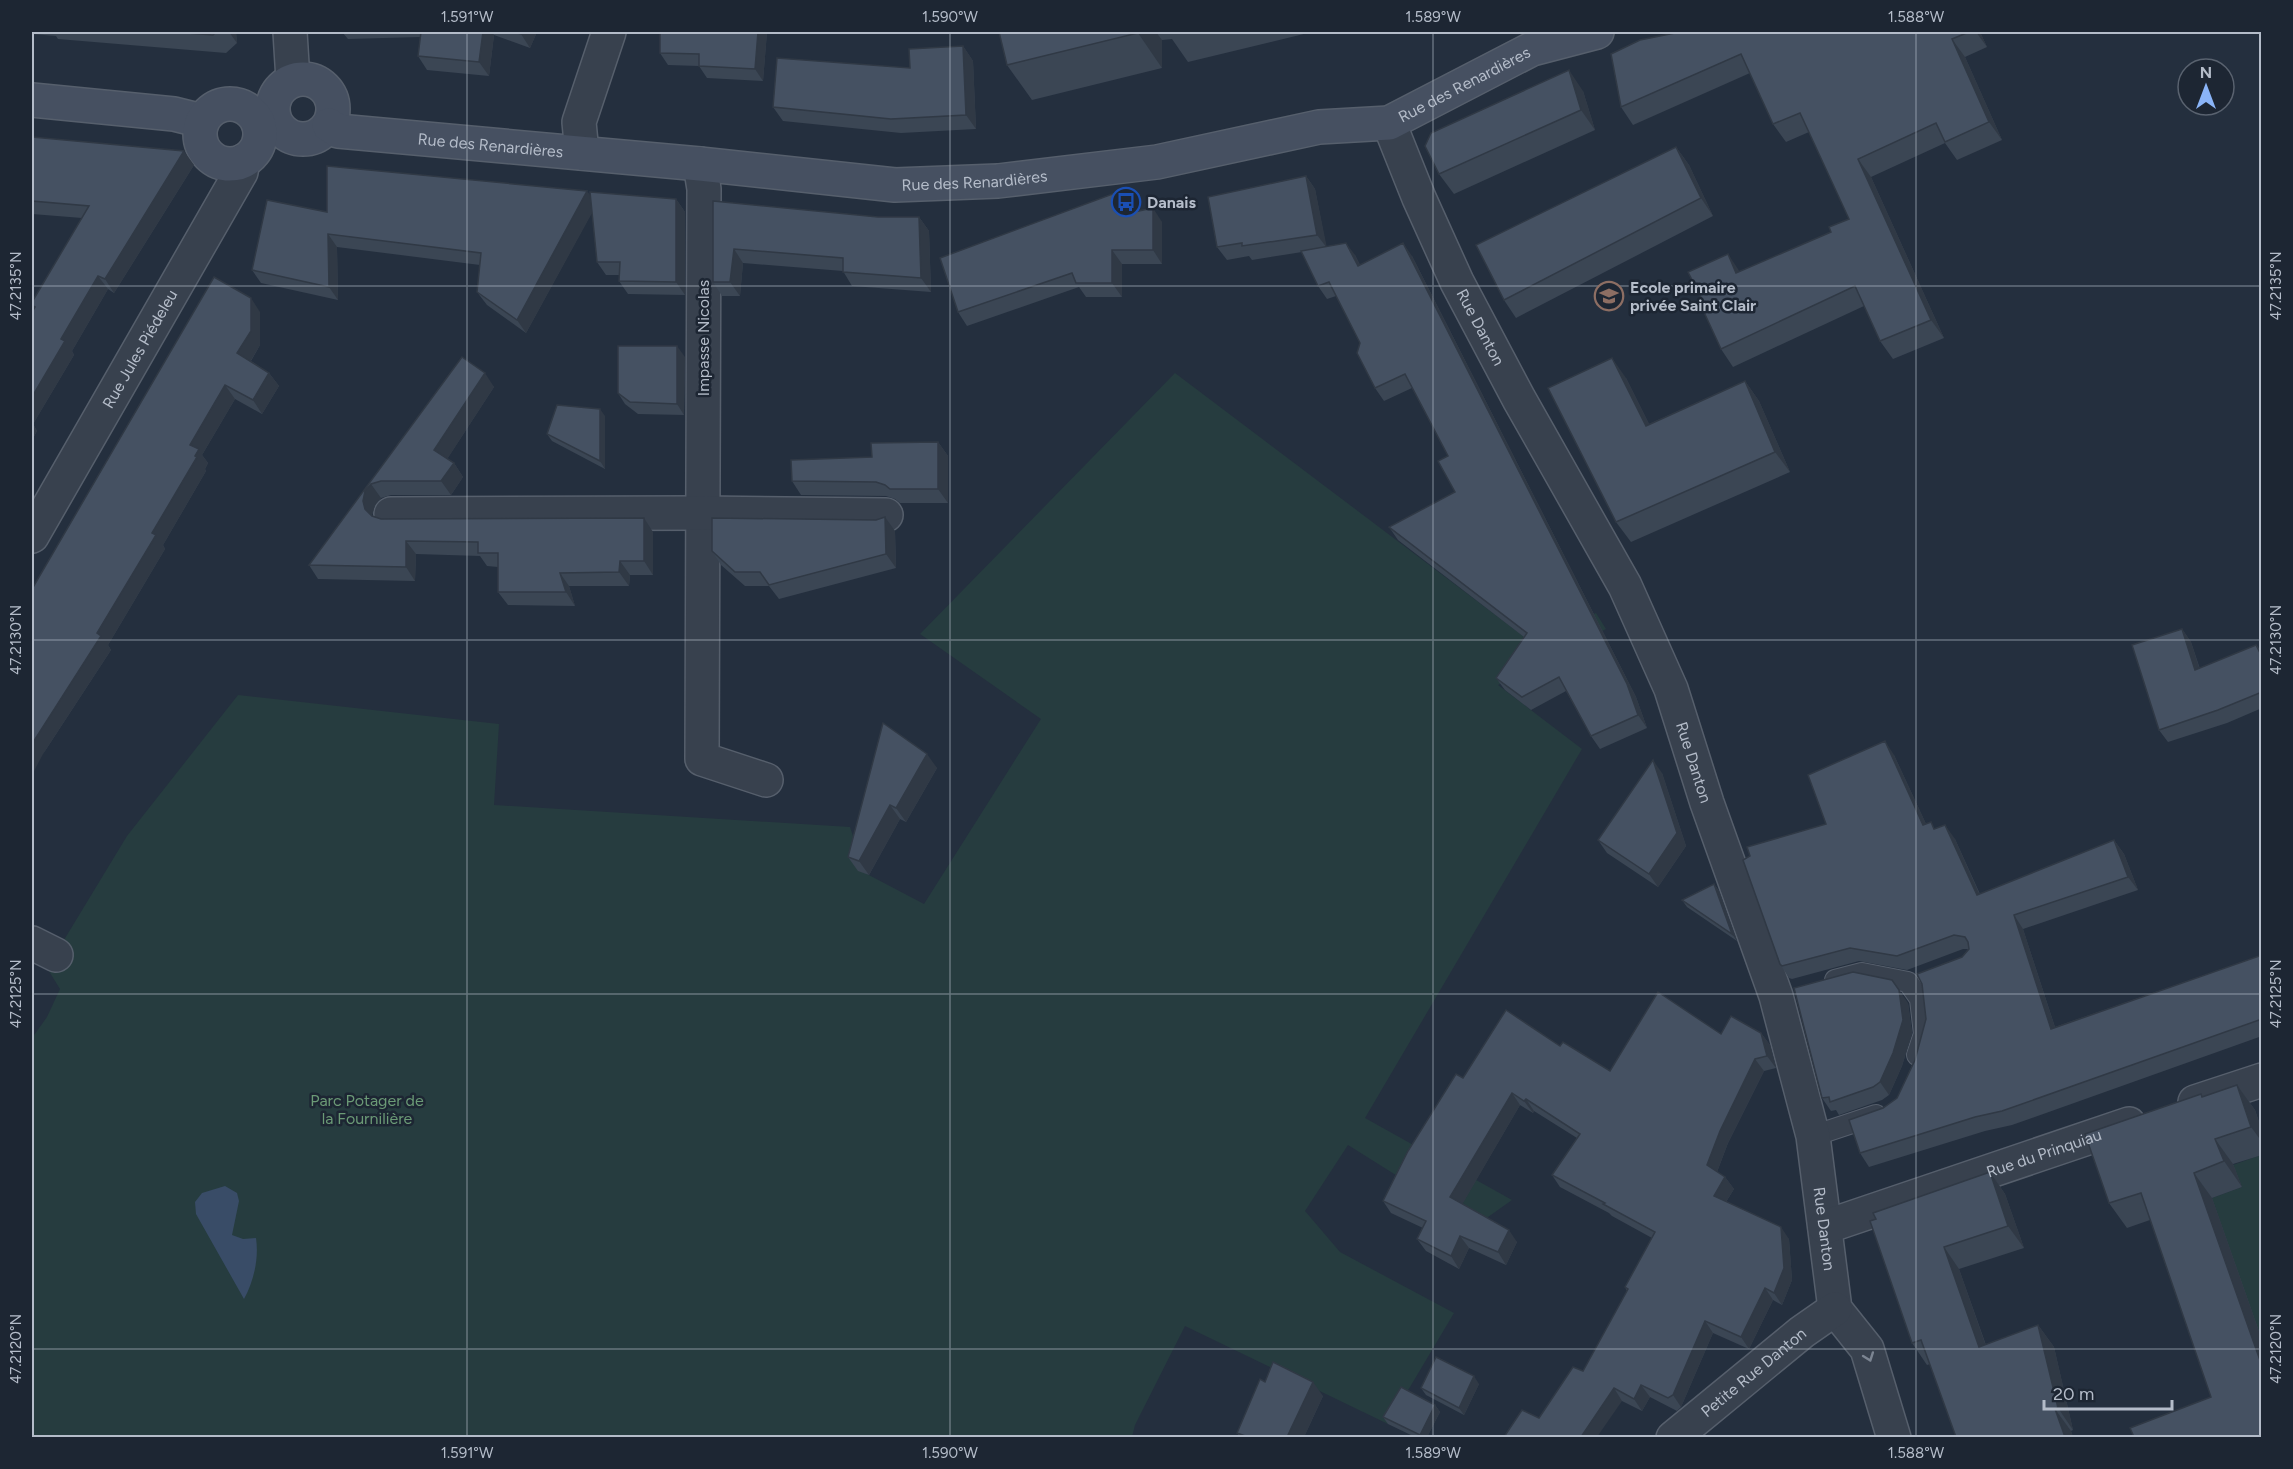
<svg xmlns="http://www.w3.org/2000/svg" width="2293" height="1469" font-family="Figtree,sans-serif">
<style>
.green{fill:#263c3f}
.water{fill:#394c67}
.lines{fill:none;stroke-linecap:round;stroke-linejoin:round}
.lane-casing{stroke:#565f6c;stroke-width:22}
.street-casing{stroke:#565f6c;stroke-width:36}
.secondary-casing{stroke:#565f6c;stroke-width:36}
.lane{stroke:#38414e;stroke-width:20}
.street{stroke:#38414e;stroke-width:33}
.secondary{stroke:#465061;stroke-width:33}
.wall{fill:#3b4654}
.shaded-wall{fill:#303945}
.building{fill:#455162;stroke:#303945;stroke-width:1.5}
.oneway{stroke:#7c8592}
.ticks{fill:none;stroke:#b4bcc9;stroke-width:1.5;stroke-opacity:0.45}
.labels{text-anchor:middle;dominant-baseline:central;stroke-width:5;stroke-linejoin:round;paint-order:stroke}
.street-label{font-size:16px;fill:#b4bcc9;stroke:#1d2633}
.poi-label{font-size:16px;font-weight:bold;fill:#b4bcc9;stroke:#1d2633;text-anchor:start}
.park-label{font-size:16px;fill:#6b9a76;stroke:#1d2633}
.neatline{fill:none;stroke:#b4bcc9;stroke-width:2}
.ticks-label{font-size:15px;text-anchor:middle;fill:#b4bcc9}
</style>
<rect width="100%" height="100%" fill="#242f3e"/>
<g class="green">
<polygon points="1175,373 1534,644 1596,613 1606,629 1498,685 1582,749 1365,1118 1512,1200 1481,1222 1407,1182 1348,1145 1305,1211 1340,1252 1454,1313 1388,1424 1185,1326 1135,1425 1132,1437 32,1437 32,1038 47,1017 60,989 47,968 127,836 238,695 499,724 494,805 850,827 865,873 924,904 1041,719 920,634"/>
<polygon points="2261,1155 2261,1340 2212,1198 2242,1187 2233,1165"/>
</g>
<path class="water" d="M 225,1186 L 237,1193 L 239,1201 L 232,1235 L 243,1239 L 256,1238 C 259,1258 254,1281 244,1299 L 196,1214 L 195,1202 L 202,1193 Z"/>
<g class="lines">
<g class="lane-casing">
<g id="lane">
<polyline points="1835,980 1862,973 1908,982 1920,999 1924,1034 1917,1055"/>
<polyline points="1813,1136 1876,1115"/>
</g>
</g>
<g class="street-casing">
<g id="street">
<polyline points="290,32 293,80"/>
<path id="s1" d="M 1389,123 L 1419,198 L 1457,282 L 1519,399 L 1625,586 L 1671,689 L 1707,803 L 1776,996 L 1813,1136 L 1835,1309 L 1867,1349 L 1894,1438"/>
<polyline points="582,153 579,122 609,32"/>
<polyline points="700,164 704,189 702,759 766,780"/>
<polyline points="391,514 702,513 886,515"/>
<path id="s2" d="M 32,536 L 241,172 L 243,161"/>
<polyline points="32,943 56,955"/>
<polyline points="2195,1102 2262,1080"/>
<path id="s3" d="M 1825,1227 L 2129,1124"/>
<path id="s4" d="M 1673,1438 L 1802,1332 L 1835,1309"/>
</g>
</g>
<g class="secondary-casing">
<g id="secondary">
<circle cx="303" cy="109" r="30"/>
<polyline points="32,100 174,114 202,121"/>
<circle cx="230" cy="134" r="30"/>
<path id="s5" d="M 329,125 L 338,131 L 700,164 L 895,185 L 998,181 L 1157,162 L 1319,127 L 1389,123 L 1532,49 L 1597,32"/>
</g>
</g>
<use href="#lane" class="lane"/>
<use href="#street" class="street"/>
<use href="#secondary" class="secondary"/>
</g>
<g class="wall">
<polygon points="32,32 236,32 237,43 226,53 58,39 56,36 32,34"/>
<polygon points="342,32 537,32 530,48 494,35 489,76 427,70 418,56 420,37 348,39"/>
<polygon points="660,32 767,32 763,81 707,78 699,66 668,65 660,53"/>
<polygon points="999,32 1312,32 1188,62 1172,39 1162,40 1162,68 1032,100 1007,65"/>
<polygon points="1680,32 1980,32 1987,47 1965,57 2002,140 1957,160 1945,143 1871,177 1944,338 1893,359 1880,341 1864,306 1733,367 1721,349 1707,309 1740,271 1831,232 1849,219 1809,132 1786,142 1773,124 1750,73 1633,125 1621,107"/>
<polygon points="963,46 973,61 976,129 901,133 783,121 773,107 910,68"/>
<polygon points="1583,91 1595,130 1454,194 1439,174"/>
<polygon points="32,137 194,165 114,293 108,289 72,351 74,355 33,424 37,431 32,440 32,312 34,309 32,306 32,302 82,218 32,214"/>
<polygon points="1676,147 1689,165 1713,216 1516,318 1504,300"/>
<polygon points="1306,176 1315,189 1326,246 1355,255 1360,265 1412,256 1636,697 1647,728 1600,749 1591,736 1566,691 1531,710 1505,690 1496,678 1524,637 1398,540 1389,527 1455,492 1448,456 1412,388 1384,401 1375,388 1360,343 1336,296 1327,299 1318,286 1302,252 1252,260 1249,256 1227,260 1217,247"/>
<polygon points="591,196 676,199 685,212 685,295 628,294 619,281 620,275 606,275 597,262 592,212 526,333 487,305 477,292 480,265 337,247 338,300 261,283 252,270 327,212"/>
<polygon points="713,201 878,217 919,217 929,231 931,292 852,286 843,271 743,263 740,296 722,296 713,282"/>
<polygon points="1136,203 1137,211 1162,222 1162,264 1122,264 1122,297 1086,297 1079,287 967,326 958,312"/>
<polygon points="260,312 260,345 251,361 269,373 279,386 262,414 235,399 202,455 208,463 205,469 206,471 163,545 165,549 108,645 111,650 43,754"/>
<polygon points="462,357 494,387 447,459 454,463 463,477 451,495 391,495 381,498 375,505 372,515 373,517 381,519 653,532 653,575 630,575 629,586 569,586 575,606 508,605 498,592 498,567 487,566 480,556 416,554 415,581 318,579 309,565"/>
<polygon points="685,357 684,415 638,414 625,404 618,393"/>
<polygon points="1626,378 1649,424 1745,381 1759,401 1790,472 1631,542 1616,522"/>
<polygon points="605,416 605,469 552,441 547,434"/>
<polygon points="938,442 948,456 948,503 900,503 895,499 886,496 801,495 792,481 872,457"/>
<polygon points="895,531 896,568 779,599 769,586 745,586 721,565 712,551"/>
<polygon points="2182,629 2191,642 2200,669 2256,645 2262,652 2262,708 2227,723 2168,742 2159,730"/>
<polygon points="883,723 937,768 906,822 900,819 869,875 858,871 848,857"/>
<polygon points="1894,755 1926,824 1955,839 1980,894 2114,840 2124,854 2138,890 2023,929 2055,1027 2262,955 2262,1036 2012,1125 1985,1131 1869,1167 1860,1153 1883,1108 1897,1098 1962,957 1968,949 1963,949 1907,970 1859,961 1792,979 1789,978 1780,964 1826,824"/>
<polygon points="1662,773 1686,846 1658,887 1607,853 1598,840"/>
<polygon points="1714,884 1719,891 1737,941 1687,907 1682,900"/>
<polygon points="1908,1003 1912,1033 1902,1066 1889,1095 1882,1100 1839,1115 1836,1110 1831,1111 1822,1098"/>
<polygon points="1761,1033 1770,1045 1776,1068 1764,1071 1728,1143 1717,1172 1725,1177 1734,1189 1726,1202 1789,1239 1792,1280 1782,1305 1773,1300 1749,1349 1713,1333 1681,1407 1677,1411 1650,1397 1642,1411 1622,1401 1539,1418 1583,1371 1627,1291 1625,1287 1652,1238 1612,1216 1609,1213 1560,1187 1552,1175 1577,1138 1534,1111 1533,1113 1520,1105 1462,1204 1517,1242 1506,1265 1469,1248 1459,1269 1426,1251 1417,1239 1423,1228 1391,1213 1383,1201 1463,1078 1560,1046 1610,1071 1721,1034"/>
<polygon points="2237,1085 2255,1110 2262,1131 2262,1155 2233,1164 2242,1187 2212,1198 2262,1340 2262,1437 2211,1397 2150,1220 2127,1228 2109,1203 2203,1097"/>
<polygon points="1990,1172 2005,1194 2024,1248 1959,1269 1986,1345 2038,1325 2054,1347 2073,1430 2071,1431 2073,1437 1956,1437 1930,1364 1927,1365 1912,1343 1870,1221"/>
<polygon points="1265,1382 1323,1396 1304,1437 1240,1437 1237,1433"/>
<polygon points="1479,1384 1464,1415 1426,1395 1421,1388"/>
<polygon points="1435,1405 1440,1412 1427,1437 1415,1437 1388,1424 1383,1417"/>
</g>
<g class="shaded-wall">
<polygon points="229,32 236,32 237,43"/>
<polygon points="483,32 492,32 494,35 489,76 479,62"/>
<polygon points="522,32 537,32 530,48 521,34"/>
<polygon points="758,32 767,32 763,81 755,69"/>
<polygon points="1138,32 1156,32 1162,40 1162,68 1138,33"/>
<polygon points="1976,32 1980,32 1987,47"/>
<polygon points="1952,39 1965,57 2002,140 1989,122"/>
<polygon points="963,46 973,61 976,129 966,115"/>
<polygon points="1569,70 1583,91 1595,130 1581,110"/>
<polygon points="1676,147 1689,165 1713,216 1701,198"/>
<polygon points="184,151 194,165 114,293 105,279"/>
<polygon points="1858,159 1871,177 1944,338 1931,320"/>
<polygon points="1306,176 1315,189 1327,248 1317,235"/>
<polygon points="1126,189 1136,203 1139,227 1129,213"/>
<polygon points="587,191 597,204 526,333 517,320"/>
<polygon points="676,199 685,212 685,295 676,282"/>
<polygon points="1153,208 1162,222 1162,264 1153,250"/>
<polygon points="919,217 929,231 931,292 921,278"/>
<polygon points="328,234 337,247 338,300 329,287"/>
<polygon points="1346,243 1355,255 1367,279 1358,266"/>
<polygon points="1403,243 1412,256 1636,697 1647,728 1638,715"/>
<polygon points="734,249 743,263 740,296 730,282"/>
<polygon points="1112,250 1122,264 1122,297 1112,283"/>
<polygon points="1728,254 1740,272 1736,273"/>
<polygon points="98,276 108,289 72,351 74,355 33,424 37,431 32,440 32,397 61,339"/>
<polygon points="251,298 260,312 260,345 247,367 237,353"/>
<polygon points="677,346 685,357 684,415 677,404"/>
<polygon points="1612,358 1626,378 1660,446 1646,426"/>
<polygon points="269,373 279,386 262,414 253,400"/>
<polygon points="485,373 494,387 444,464 434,450"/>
<polygon points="1745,381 1759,401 1790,472 1775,452"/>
<polygon points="225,385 235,399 202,455 208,463 205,469 206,471 163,545 165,549 108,645 111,650 43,754 32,775 32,744 97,633 152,533 190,445"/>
<polygon points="600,409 605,416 605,469 600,461"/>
<polygon points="938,442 948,456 948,503 938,489"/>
<polygon points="454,463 463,477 451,495 441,481"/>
<polygon points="371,484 381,498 375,505 372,515 375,523 365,509 363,501 365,491"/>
<polygon points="885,517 895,531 896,568 886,554"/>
<polygon points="644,518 653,532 653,575 644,561"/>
<polygon points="406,541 416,554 415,581 406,567"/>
<polygon points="620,561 630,575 629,586 619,572"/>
<polygon points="560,573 569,586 575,606 566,592"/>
<polygon points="2182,629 2191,642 2204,683 2195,670"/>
<polygon points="1885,741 1894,755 1933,839 1923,825"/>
<polygon points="927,754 937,768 906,822 896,808"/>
<polygon points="1653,760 1662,773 1686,846 1658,887 1649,874"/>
<polygon points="890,805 900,819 869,875 859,861"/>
<polygon points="1945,825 1955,839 1986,909 1977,895"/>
<polygon points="2114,840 2124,854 2138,890 2128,877"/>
<polygon points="1714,884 1719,891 1737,941 1732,934"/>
<polygon points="2014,915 2023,929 2060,1043 2051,1029"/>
<polygon points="1899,990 1908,1003 1912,1033 1902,1066 1889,1095 1880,1082"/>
<polygon points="1761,1033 1770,1045 1776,1068 1767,1056"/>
<polygon points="1755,1059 1764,1071 1728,1143 1715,1177 1707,1165 1720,1131"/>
<polygon points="2237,1085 2255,1110 2262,1131 2262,1142 2251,1127"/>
<polygon points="1512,1093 1520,1105 1459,1210 1450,1197"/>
<polygon points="1526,1099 1534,1111 1533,1113 1524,1101"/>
<polygon points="2215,1139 2233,1164 2242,1187 2224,1161"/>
<polygon points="1990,1172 2005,1194 2024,1248 2008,1226"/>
<polygon points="2194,1173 2212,1198 2262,1340 2262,1366"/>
<polygon points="1725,1177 1734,1189 1722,1208 1714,1196"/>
<polygon points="1781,1227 1789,1239 1792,1280 1782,1305 1774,1293"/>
<polygon points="1509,1230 1517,1242 1506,1265 1498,1252"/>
<polygon points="1460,1236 1469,1248 1459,1269 1451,1256"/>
<polygon points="1944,1247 1959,1269 1994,1369 1979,1347"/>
<polygon points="1765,1288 1773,1300 1749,1349 1741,1337"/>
<polygon points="1705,1321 1713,1333 1681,1407 1673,1395"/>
<polygon points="2038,1325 2054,1347 2073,1430 2058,1408"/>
<polygon points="1474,1376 1479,1384 1464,1415 1459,1408"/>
<polygon points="1313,1382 1323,1396 1304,1437 1287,1437"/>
<polygon points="1641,1385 1650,1397 1642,1411 1634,1399"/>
<polygon points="1614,1388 1622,1401 1597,1437 1581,1437"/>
<polygon points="1435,1405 1440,1412 1427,1437 1421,1437 1420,1435"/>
<polygon points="2055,1409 2071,1431 2073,1437 2065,1437"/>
</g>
<g class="building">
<polygon points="174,32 216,32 213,35"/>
<polygon points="421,32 483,32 479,62 418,56"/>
<polygon points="513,32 522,32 521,34"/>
<polygon points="660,32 758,32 755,69 699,66 699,54 660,53"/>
<polygon points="999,32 1138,32 1138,33 1007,65"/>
<polygon points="1680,32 1969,32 1952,39 1989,122 1945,142 1936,123 1858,159 1931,320 1880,341 1855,286 1721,349 1703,310 1707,309 1688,272 1728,254 1736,273 1831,232 1829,227 1849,219 1800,113 1773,124 1741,54 1621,107 1611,54 1640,40"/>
<polygon points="963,46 966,115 891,119 773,107 777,58 910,68 909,49"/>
<polygon points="1569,70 1581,110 1439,174 1425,146 1431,133"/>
<polygon points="32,137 184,151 105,279 98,276 61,339 65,341 32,397 32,312 35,307 32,305 32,302 89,206 32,201"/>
<polygon points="1676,147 1701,198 1504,300 1476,245"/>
<polygon points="327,166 587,191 517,320 477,292 481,253 328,234 329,287 252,270 267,200 327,212"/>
<polygon points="1306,176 1317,235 1242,246 1242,243 1217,247 1208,197"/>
<polygon points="1126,189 1129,213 1153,208 1153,250 1112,250 1112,283 1076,283 1072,273 958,312 940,258"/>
<polygon points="590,192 676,199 676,282 619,281 620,262 597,262"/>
<polygon points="713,201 878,217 919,217 921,278 843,272 843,258 734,249 730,282 713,282"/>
<polygon points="1346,243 1358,266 1403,243 1627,684 1638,715 1591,736 1559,677 1522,697 1496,678 1527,633 1389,527 1455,492 1438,461 1448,456 1405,374 1375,388 1357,353 1360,343 1329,282 1318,286 1301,251"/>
<polygon points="214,277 251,298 251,331 237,353 269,373 253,400 225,385 190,445 199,449 195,456 197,457 152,533 156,535 97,633 101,636 32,744 32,589"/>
<polygon points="618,346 677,346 677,404 630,402 618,393"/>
<polygon points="462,357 485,373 434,450 454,463 441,481 381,481 371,484 365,491 363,501 365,509 372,516 381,519 644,518 644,561 620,561 619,572 560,573 566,592 498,592 498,553 478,553 478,542 406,541 406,567 309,565"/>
<polygon points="1612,358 1646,426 1745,381 1775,452 1616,522 1548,388"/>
<polygon points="557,405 600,409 600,461 547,434"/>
<polygon points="938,442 938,489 890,489 885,485 876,482 792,481 791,460 872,457 871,443"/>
<polygon points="885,517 886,554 769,585 760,572 735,572 712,551 712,518 876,520"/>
<polygon points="2182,629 2195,670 2256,645 2262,657 2262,692 2218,710 2159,730 2132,645"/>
<polygon points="883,723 927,754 896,808 890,805 859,861 848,857"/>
<polygon points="1885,741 1923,825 1931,822 1934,829 1945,825 1977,895 2114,840 2128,877 2014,915 2051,1029 2262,955 2262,1019 2002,1111 1975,1117 1860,1153 1849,1120 1883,1108 1897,1098 1915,1060 1926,1019 1922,984 1917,974 1962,957 1969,949 1968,942 1965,937 1954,935 1897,956 1850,948 1782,966 1780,964 1743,860 1750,856 1747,847 1826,824 1808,775"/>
<polygon points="1653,760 1677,833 1649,874 1598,840"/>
<polygon points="1714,884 1732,934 1682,900"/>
<polygon points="1853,972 1892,980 1899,990 1903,1020 1893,1053 1880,1082 1873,1087 1830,1102 1829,1097 1822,1098 1794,988"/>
<polygon points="1658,992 1721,1034 1731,1016 1761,1033 1767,1056 1755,1059 1720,1131 1707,1165 1725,1177 1714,1196 1781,1227 1784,1268 1774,1293 1765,1288 1741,1337 1705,1321 1673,1395 1668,1398 1641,1385 1634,1399 1614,1388 1581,1437 1504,1437 1522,1410 1539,1418 1573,1367 1583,1371 1628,1289 1625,1287 1655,1232 1603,1204 1605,1203 1552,1175 1580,1134 1526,1099 1524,1101 1512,1093 1450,1197 1509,1230 1498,1252 1460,1236 1451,1256 1417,1239 1426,1221 1383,1201 1408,1151 1456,1074 1463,1078 1506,1010 1560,1046 1563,1042 1610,1071"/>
<polygon points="2237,1085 2251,1127 2215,1139 2224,1161 2194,1173 2262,1366 2262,1437 2134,1437 2130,1428 2211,1397 2141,1193 2109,1203 2085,1134 2201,1094 2202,1097"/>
<polygon points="1990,1172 2008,1226 1944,1247 1979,1347 2038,1325 2058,1408 2055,1409 2065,1437 1956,1437 1921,1340 1912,1343 1870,1221 1876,1219 1873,1213"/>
<polygon points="1436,1357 1474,1376 1459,1408 1421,1388"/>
<polygon points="1273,1362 1313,1382 1287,1437 1248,1437 1237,1433 1260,1379 1265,1382"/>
<polygon points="1401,1387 1435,1405 1420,1435 1383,1417"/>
</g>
<defs><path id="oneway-chevron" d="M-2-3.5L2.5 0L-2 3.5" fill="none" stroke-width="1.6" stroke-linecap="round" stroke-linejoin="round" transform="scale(1.5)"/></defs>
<use class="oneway" href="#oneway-chevron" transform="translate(1869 1357) rotate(70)"/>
<path class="ticks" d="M 467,32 L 467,1438M 950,32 L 950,1438M 1433,32 L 1433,1438M 1916,32 L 1916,1438M 32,286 L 2262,286M 32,640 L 2262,640M 32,994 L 2262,994M 32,1349 L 2262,1349"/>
<defs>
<g id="bus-ring" transform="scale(1.5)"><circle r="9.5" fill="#1d2633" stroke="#1a4fb4" stroke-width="1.5"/><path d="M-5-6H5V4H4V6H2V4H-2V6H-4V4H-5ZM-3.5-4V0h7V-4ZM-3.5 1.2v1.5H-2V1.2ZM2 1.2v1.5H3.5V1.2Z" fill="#1a4fb4"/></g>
<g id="school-ring" transform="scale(1.5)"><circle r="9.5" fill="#1d2633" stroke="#8d6e63" stroke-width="1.5"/><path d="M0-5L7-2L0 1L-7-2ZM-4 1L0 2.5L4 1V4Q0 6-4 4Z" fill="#8d6e63"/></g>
</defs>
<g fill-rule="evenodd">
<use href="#bus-ring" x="1126" y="202"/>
<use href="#school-ring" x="1609" y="296"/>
</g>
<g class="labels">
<g class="street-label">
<text stroke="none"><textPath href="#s5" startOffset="1154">Rue des Renardières</textPath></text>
<text stroke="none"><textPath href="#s5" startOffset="164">Rue des Renardières</textPath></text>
<text stroke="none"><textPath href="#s5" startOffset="650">Rue des Renardières</textPath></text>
<text stroke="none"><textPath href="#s1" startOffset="224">Rue Danton</textPath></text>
<text transform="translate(703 338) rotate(-90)">Impasse Nicolas</text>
<text stroke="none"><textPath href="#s2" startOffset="216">Rue Jules Piédeleu</textPath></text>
<text stroke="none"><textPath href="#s1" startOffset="710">Rue Danton</textPath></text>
<text stroke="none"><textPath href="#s3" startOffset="231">Rue du Prinquiau</textPath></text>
<text stroke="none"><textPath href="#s1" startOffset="1196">Rue Danton</textPath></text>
<text stroke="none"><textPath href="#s4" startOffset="104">Petite Rue Danton</textPath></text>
</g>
<g class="poi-label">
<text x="1147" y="202">Danais</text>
<text x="1630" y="287">Ecole primaire<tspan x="1630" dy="18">privée Saint Clair</tspan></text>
</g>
<g class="park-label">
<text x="367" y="1100">Parc Potager de<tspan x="367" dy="18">la Fournilière</tspan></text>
</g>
</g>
<rect width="2293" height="1469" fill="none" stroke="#1d2633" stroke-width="66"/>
<g transform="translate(2206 87)"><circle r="28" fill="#1d2633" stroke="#59626f" stroke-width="1.5"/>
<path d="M0-4.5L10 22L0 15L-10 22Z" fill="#8ab4f8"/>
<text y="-9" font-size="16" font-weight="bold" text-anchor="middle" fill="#b4bcc9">N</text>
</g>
<path d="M2044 1400v9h128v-9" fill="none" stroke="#b4bcc9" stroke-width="3"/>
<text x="2053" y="1400" font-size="18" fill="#b4bcc9" stroke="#1d2633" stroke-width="4.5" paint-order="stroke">20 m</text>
<rect x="33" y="33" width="2227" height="1403" class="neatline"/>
<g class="ticks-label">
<text x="467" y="22">1.591°W</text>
<text x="950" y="22">1.590°W</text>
<text x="1433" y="22">1.589°W</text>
<text x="1916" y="22">1.588°W</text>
<text transform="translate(16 286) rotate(-90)" y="5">47.2135°N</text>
<text transform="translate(2276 286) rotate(-90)" y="5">47.2135°N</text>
<text transform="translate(16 640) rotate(-90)" y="5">47.2130°N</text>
<text transform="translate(2276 640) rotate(-90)" y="5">47.2130°N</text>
<text transform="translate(16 994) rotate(-90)" y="5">47.2125°N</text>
<text transform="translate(2276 994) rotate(-90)" y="5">47.2125°N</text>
<text transform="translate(16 1349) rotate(-90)" y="5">47.2120°N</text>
<text transform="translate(2276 1349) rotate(-90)" y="5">47.2120°N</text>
<text x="467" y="1458">1.591°W</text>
<text x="950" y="1458">1.590°W</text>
<text x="1433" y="1458">1.589°W</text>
<text x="1916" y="1458">1.588°W</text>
</g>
</svg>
